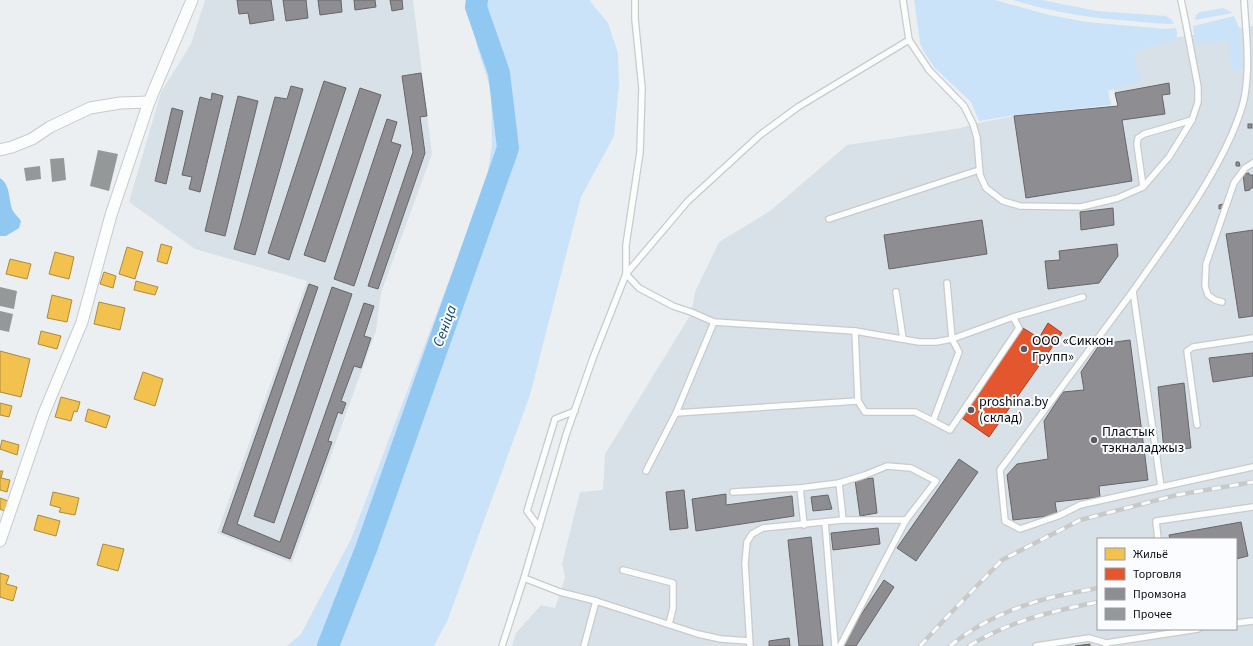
<svg xmlns="http://www.w3.org/2000/svg" width="1253" height="646" font-family="'Source Sans 3',sans-serif">
<style>
.built{fill:#d9e1e8;fill-rule:evenodd}
.green{fill:#cbe3f8}
.water{fill:#91c8f2}
.homes{fill:#f2c14e;stroke:#ac8b3b}
.shops{fill:#e4572e;stroke:#a34024}
.industry{fill:#8d8d92;stroke:#66666a}
.lines{fill:none;stroke-linecap:round;stroke-linejoin:round}
.river{stroke:#91c8f2;stroke-width:22}
.building{fill:#959899}
.service-casing{stroke:#c8cacc;stroke-width:8}
.minor-casing{stroke:#c8cacc;stroke-width:13}
.service{stroke:#fcfdfd;stroke-width:5.5}
.minor{stroke:#fcfdfd;stroke-width:11}
.rail-casing{stroke:#c8caca;stroke-width:4.5}
.rail{stroke:#fafcff;stroke-width:3;stroke-dasharray:9;stroke-linecap:butt}
.poi-dot{fill:#595b5e;stroke:#fafcff;stroke-width:1.5}
.labels{text-anchor:middle;dominant-baseline:central;stroke-width:4;stroke-linejoin:round;paint-order:stroke}
.poi-label{font-size:14px;fill:#0a0c0e;stroke:#fafcff;text-anchor:start}
.water-label{font-size:15px;font-style:italic;fill:#0f4970;stroke:#fafcff}
</style>
<rect width="100%" height="100%" fill="#eceff2"/>
<g class="built">
<polygon points="205,0 413,0 432,154 381,293 376,331 292,563 217,533 307,281 195,249 129,202 161,92 191,44"/>
<path d="M 1253,26 L 1253,646 L 512,646 L 516,633 L 541,605 L 555,608 L 565,578 L 562,564 L 580,492 L 603,490 L 605,454 L 691,314 L 695,292 L 719,242 L 770,211 L 847,145 L 961,128 L 973,124 L 1014,116 L 1118,106 L 1104,48 ZM 1098,539 L 1236,539 L 1236,629 L 1098,629 Z"/>
</g>
<g class="green">
<polygon points="470,0 589,0 608,23 618,53 619,84 614,136 581,197 530,395 448,619 434,646 287,646 301,634 351,539 486,183 492,145 491,90 478,50 470,14"/>
<path d="M 914,0 L 995,0 L 1049,15 L 1087,22 L 1143,27 L 1166,29 L 1176,28 C 1178,34 1178,39 1172,42 L 1134,51 L 1140,81 L 1108,91 L 1111,105 L 1009,116 L 979,121 L 971,102 L 934,67 L 924,52 L 920,43 Z"/>
<path d="M 1013,0 L 1042,0 L 1097,11 L 1166,16 L 1171,19 L 1174,24 C 1159,24 1145,22 1131,21 C 1090,18 1052,12 1013,0 Z"/>
<polygon points="1223,8 1233,13 1195,20 1196,15 1200,12"/>
<polygon points="1234,16 1240,30 1242,70 1231,71 1229,40 1195,44 1193,26"/>
</g>
<path class="water" d="M 0,178 C 11,185 8,200 13,211 C 15,214 19,218 21,221 L 19,228 L 6,236 L 0,236 Z"/>
<g class="homes">
<polygon points="161,244 172,247 167,264 157,261"/>
<polygon points="127,247 143,252 135,279 119,274"/>
<polygon points="55,252 74,257 69,279 49,274"/>
<polygon points="10,259 31,264 27,279 6,274"/>
<polygon points="104,272 116,276 113,288 100,284"/>
<polygon points="136,281 158,287 155,295 134,290"/>
<polygon points="52,295 72,300 67,322 47,318"/>
<polygon points="99,302 125,308 120,330 94,324"/>
<polygon points="41,331 61,336 57,349 38,344"/>
<polygon points="0,351 30,359 21,397 0,392"/>
<polygon points="143,372 163,379 155,406 134,399"/>
<polygon points="61,397 80,402 77,412 74,411 71,421 55,417"/>
<polygon points="0,403 12,406 9,417 0,415"/>
<polygon points="88,409 110,416 106,428 85,421"/>
<polygon points="2,440 19,445 17,455 0,449"/>
<polygon points="0,471 3,471 1,478 10,480 7,492 0,490"/>
<polygon points="53,492 79,498 75,515 59,512 61,508 50,505"/>
<polygon points="0,498 8,501 4,511 0,509"/>
<polygon points="38,515 60,521 56,536 34,530"/>
<polygon points="103,544 124,549 118,571 97,565"/>
<polygon points="0,573 9,576 6,584 17,587 13,601 0,597"/>
</g>
<polygon class="shops" points="1048,323 1062,333 989,437 962,418 1023,328 1039,338"/>
<g class="industry">
<polygon points="237,0 271,0 274,20 250,24 248,13 239,14"/>
<polygon points="283,0 306,0 308,18 286,21"/>
<polygon points="318,0 341,0 342,12 320,15"/>
<polygon points="354,0 375,0 376,7 355,10"/>
<polygon points="390,0 402,0 403,9 392,11"/>
<polygon points="421,73 427,116 420,117 425,153 378,289 368,286 413,152 402,76"/>
<polygon points="324,81 346,88 289,260 268,253"/>
<polygon points="1169,83 1170,94 1162,95 1165,114 1122,120 1132,181 1026,198 1014,116 1118,106 1115,93"/>
<polygon points="291,86 303,89 255,255 234,249 275,97 287,99"/>
<polygon points="360,88 381,95 325,262 304,255"/>
<polygon points="212,93 223,96 200,192 189,189 192,177 182,175 200,97 211,100"/>
<polygon points="238,96 258,101 225,236 205,231"/>
<polygon points="172,108 183,111 166,184 155,181"/>
<polygon points="387,119 397,122 391,142 401,145 354,286 334,279"/>
<rect x="1248" y="124" width="4" height="4"/>
<polygon points="1236,162 1239,162 1240,166 1236,166"/>
<polygon points="1249,173 1249,175 1253,175 1253,188 1250,188 1250,190 1245,191 1243,174"/>
<polygon points="1223,204 1224,208 1219,209 1219,205"/>
<polygon points="1113,208 1114,225 1081,230 1080,212"/>
<polygon points="982,220 987,254 889,269 884,235"/>
<polygon points="1253,230 1253,316 1239,318 1226,234"/>
<polygon points="1117,244 1118,256 1099,283 1048,289 1045,261 1060,260 1059,251"/>
<polygon points="309,284 318,287 237,524 280,542 364,303 374,306 364,336 371,338 361,368 354,366 341,401 346,403 342,414 338,412 328,441 332,442 290,559 222,532"/>
<polygon points="332,287 352,294 274,523 254,516"/>
<polygon points="1130,340 1148,480 1099,486 1100,497 1055,502 1057,515 1013,520 1007,475 1017,464 1048,459 1044,421 1063,392 1084,390 1081,372 1100,344"/>
<polygon points="1253,353 1253,376 1213,382 1209,358"/>
<polygon points="1184,383 1191,448 1164,451 1158,387"/>
<polygon points="959,459 978,472 916,561 897,548"/>
<polygon points="873,478 877,513 860,516 855,480"/>
<polygon points="684,490 688,528 670,530 666,492"/>
<polygon points="726,494 726,505 792,496 794,516 696,531 692,499"/>
<polygon points="828,495 832,509 813,511 811,497"/>
<polygon points="1241,522 1248,556 1236,559 1236,539 1170,539 1169,535"/>
<polygon points="878,528 880,544 833,550 831,533"/>
<polygon points="811,537 823,646 799,646 788,540"/>
<polygon points="884,580 894,587 856,646 843,646 841,645"/>
<polygon points="789,638 790,646 769,646 769,641"/>
<polygon points="1090,644 1090,646 1075,646"/>
</g>
<g class="lines">
<polyline class="river" points="328,646 366,549 508,148 499,73 476,7 477,0"/>
</g>
<g class="building">
<polygon points="98,150 118,154 109,191 90,186"/>
<polygon points="64,158 66,180 52,182 50,159"/>
<polygon points="40,166 41,179 26,181 24,168"/>
<polygon points="0,287 17,291 14,309 0,306"/>
<polygon points="0,311 13,314 9,332 0,330"/>
</g>
<g class="lines">
<g class="service-casing">
<g id="service">
<polyline points="903,0 909,40 929,70 964,106 973,124 977,138 980,175 986,188 1003,201 1020,206 1081,207 1118,198 1143,187 1169,157 1192,120 1198,102 1198,87 1186,24 1181,0"/>
<path d="M 1244,0 C 1246,32 1250,63 1245,94 C 1243,108 1237,122 1232,134 C 1207,191 1168,240 1133,291 L 1161,487 L 1253,467"/>
<polyline points="909,40 798,107 760,135 688,201 626,274 639,288 673,306 691,312 714,322 855,331 919,342 936,342 952,339 1013,317 1083,297"/>
<polyline points="1143,187 1137,144 1138,138 1144,134 1192,120"/>
<polyline points="829,219 979,170"/>
<polyline points="947,283 952,339 959,352 933,421 950,430 1019,328 1013,317"/>
<polyline points="1133,291 1000,470 1005,521 1020,529 1058,516 1080,505 1161,487"/>
<polyline points="896,292 903,339"/>
<polyline points="1222,302 1215,300 1208,295 1205,286 1206,264 1234,183 1245,168 1253,163"/>
<polyline points="714,322 676,413 858,401"/>
<polyline points="855,331 858,401 865,412 915,412 933,421"/>
<polyline points="1197,425 1187,351 1193,347 1253,338"/>
<polyline points="646,471 676,413"/>
<polyline points="839,483 865,475 887,466 911,468 936,481 906,520 840,646"/>
<polyline points="733,492 800,488"/>
<polyline points="825,522 835,646"/>
<polyline points="804,525 800,488 839,483 843,520"/>
<polyline points="539,527 527,511 555,419 575,411"/>
<polyline points="1158,539 1156,521 1253,507"/>
<polyline points="623,570 673,583 673,608 669,624"/>
<polyline points="524,578 560,592 596,601 698,634 721,639 749,641"/>
<polyline points="1236,623 1253,621"/>
<polyline points="502,646 524,578 566,435 593,358 626,274 626,245 640,152 642,88 635,19 635,0"/>
<polyline points="584,646 596,601"/>
<polyline points="750,646 745,563 747,542 752,534 763,528 843,520 906,520"/>
<polyline points="1036,646 1089,638 1106,643"/>
<polyline points="1106,646 1106,643 1198,629"/>
</g>
</g>
<g class="minor-casing">
<g id="minor">
<polyline points="0,150 12,147 32,139 50,127 90,108 120,103 149,102"/>
<polyline points="0,541 44,413 82,322 111,215 149,102 192,0"/>
</g>
</g>
<use href="#service" class="service"/>
<use href="#minor" class="minor"/>
<g class="rail-casing">
<g id="rail">
<polyline points="920,646 945,619 1002,560 1080,520 1177,495 1253,482"/>
<path d="M 950,646 C 978,623 1014,607 1049,598 C 1065,594 1082,591 1098,588"/>
<path d="M 969,646 C 1009,621 1053,611 1098,602"/>
</g>
</g>
<use href="#rail" class="rail"/>
</g>
<g class="poi-dot">
<circle cx="1024" cy="349" r="4"/>
<circle cx="971" cy="410" r="4"/>
<circle cx="1094" cy="440" r="4"/>
</g>
<g class="labels">
<g class="poi-label">
<text x="1032" y="341">ООО «Сиккон<tspan x="1032" dy="16">Групп»</tspan></text>
<text x="979" y="402">рroshina.by<tspan x="979" dy="16">(склад)</tspan></text>
<text x="1102" y="432">Пластык<tspan x="1102" dy="16">тэкналаджыз</tspan></text>
</g>
<g class="water-label">
<text transform="translate(445 326) rotate(-70)">Сеніца</text>
</g>
</g>
<rect x="1097" y="538" width="140" height="92" fill="#fafcff" stroke="#9a9c9f"/>
<rect x="1105" y="548" width="20" height="12" fill="#f2c14e" stroke="#9a9c9f"/>
<text x="1133" y="558" font-size="12" fill="#0a0c0e">Жильё</text>
<rect x="1105" y="568" width="20" height="12" fill="#e4572e" stroke="#9a9c9f"/>
<text x="1133" y="578" font-size="12" fill="#0a0c0e">Торговля</text>
<rect x="1105" y="588" width="20" height="12" fill="#8d8d92" stroke="#9a9c9f"/>
<text x="1133" y="598" font-size="12" fill="#0a0c0e">Промзона</text>
<rect x="1105" y="608" width="20" height="12" fill="#959899" stroke="#9a9c9f"/>
<text x="1133" y="618" font-size="12" fill="#0a0c0e">Прочее</text>
</svg>
